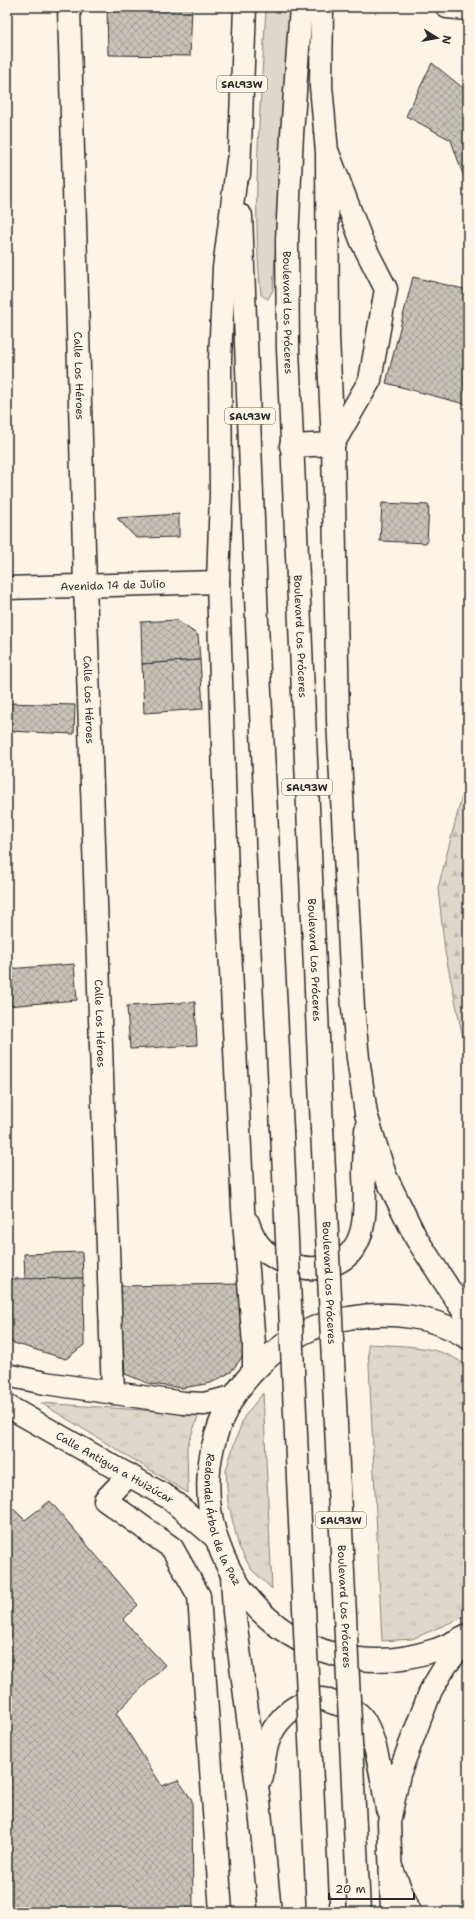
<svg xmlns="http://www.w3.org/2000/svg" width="475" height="1919" font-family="'Shantell Sans',sans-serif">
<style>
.grass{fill:url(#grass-tufts);stroke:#84827a}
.forest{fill:url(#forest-firs);stroke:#84827a}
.green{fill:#ded8ca;stroke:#84827a}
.building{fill:url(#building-cross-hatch);stroke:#2b2b2b}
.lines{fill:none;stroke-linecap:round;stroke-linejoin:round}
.minor-casing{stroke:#2b2b2b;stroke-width:25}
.major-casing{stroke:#2b2b2b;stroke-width:25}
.highway-casing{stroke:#2b2b2b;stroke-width:25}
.minor{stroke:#fcf5e5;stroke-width:22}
.major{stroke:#fcf5e5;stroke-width:22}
.highway{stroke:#fcf5e5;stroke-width:22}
.highway-bridge-casing{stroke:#2b2b2b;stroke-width:25;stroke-linecap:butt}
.highway-bridge{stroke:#fcf5e5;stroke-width:22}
.labels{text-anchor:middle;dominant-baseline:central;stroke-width:4;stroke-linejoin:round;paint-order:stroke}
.shield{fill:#fcf5e5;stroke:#6a6863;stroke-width:1}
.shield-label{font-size:10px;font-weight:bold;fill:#2b2b2b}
.street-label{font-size:11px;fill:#2b2b2b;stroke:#fcf5e5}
</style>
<defs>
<pattern id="grass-tufts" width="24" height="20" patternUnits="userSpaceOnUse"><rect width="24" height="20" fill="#ded8ca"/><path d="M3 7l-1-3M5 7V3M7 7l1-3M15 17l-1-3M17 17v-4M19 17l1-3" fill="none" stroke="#bfbaae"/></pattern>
<pattern id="forest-firs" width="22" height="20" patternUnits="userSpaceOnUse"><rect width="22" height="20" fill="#ded8ca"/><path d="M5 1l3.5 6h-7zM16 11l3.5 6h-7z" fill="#bfbaae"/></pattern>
<pattern id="building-cross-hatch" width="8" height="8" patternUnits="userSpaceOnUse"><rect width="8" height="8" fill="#c8c3b7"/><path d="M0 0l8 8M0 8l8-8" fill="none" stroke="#a39f95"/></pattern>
</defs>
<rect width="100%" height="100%" fill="#fcf5e5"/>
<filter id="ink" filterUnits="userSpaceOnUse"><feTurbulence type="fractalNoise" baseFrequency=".025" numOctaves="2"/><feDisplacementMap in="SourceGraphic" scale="8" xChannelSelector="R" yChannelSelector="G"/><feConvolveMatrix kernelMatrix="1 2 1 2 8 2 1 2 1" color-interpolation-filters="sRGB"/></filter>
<g filter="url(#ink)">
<g class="grass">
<path d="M 368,1344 C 398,1346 445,1344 468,1368 L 468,1615 L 412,1639 L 382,1641 Z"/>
<polygon points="263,1393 272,1589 251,1569 239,1547 228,1502 226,1470 234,1444 244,1417"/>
<polygon points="41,1403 199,1414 187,1447 188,1493"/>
</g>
<polygon class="forest" points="468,773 468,1062 445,952 438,888"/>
<path class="green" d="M 266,7 L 290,7 L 273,290 L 268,299 L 261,295 C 251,200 261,103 266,7 Z"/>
<g class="building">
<polygon points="107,7 192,7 190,56 108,55"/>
<polygon points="432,63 468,92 468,189 451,140 406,116"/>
<polygon points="413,277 468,290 468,405 386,383"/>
<polygon points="382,503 429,505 427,543 380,541"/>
<polygon points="179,514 179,537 136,538 117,518"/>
<polygon points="176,620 198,635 200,660 142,664 141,622"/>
<polygon points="200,660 203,709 144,713 142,664"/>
<polygon points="7,703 75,705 74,734 7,731"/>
<polygon points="74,964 77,1000 7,1006 7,969"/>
<polygon points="195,1002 197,1045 130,1049 127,1006"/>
<polygon points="82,1252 83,1278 25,1280 24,1254"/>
<polygon points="83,1278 84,1345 66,1359 7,1341 7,1279"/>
<polygon points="243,1284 245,1353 231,1372 211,1383 183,1388 150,1384 125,1374 119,1286"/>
<polygon points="50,1501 138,1605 123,1620 165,1665 116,1713 162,1786 178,1780 192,1800 193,1912 7,1912 7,1503 25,1520"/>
</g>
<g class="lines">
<g class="minor-casing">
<g id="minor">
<path id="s1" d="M 69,7 L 85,585 L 113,1393"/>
<polyline points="447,7 468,9"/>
<polyline points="328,153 362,242 386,289 370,380 333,444"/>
<path id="s2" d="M 7,588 L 218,582"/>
<polyline points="129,1475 105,1500 172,1548 199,1596 221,1912"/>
<polyline points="391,1867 410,1912"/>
</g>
</g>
<g class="major-casing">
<g id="major">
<path id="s3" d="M 468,1338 C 434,1315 388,1311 349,1318 C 316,1323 287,1339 263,1362 C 156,1460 216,1641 359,1659 C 384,1662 411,1658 435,1650 C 446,1647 457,1640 468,1635"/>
<polyline points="7,1375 45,1383 184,1403 204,1404 233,1397"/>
<path id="s4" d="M 7,1406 L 169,1498 L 215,1537"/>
</g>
</g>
<g class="highway-casing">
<g id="highway">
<path id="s5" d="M 301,7 L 292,134 L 287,240 L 288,349 L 322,1128"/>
<polyline points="322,7 321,86 327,152 328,337 333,444 338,720 353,1008 358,1058 366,1114 385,1175 416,1238 468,1318"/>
<polyline points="238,160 224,268 220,359 221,494 218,582 228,909 243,1209 254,1344 254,1370"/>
<polyline points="239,174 245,7"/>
<polyline points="241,216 259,672 282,1131"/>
<polyline points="291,446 333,444"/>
<path d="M 248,1223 C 257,1249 267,1256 292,1265 C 305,1269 318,1270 331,1265 C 370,1252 365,1207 364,1173 C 364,1159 365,1144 366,1130"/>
<polyline points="232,1576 234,1612 259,1801 270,1912"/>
<path d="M 262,1777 C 263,1763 265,1749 270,1736 C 279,1717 300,1698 322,1699 C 326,1699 330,1702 334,1703 C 341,1705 353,1709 359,1714 C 376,1729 383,1786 387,1809"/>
<polyline points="392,1912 389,1822 399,1774 431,1690 446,1665 468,1638"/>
</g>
</g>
<use href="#minor" class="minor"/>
<use href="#major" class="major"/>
<use href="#highway" class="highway"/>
<g class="highway-bridge-casing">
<g id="highway-bridge">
<path id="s6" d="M 322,1128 L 359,1912"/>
<polyline points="282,1131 318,1912"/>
</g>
</g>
<use href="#highway-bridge" class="highway-bridge"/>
</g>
</g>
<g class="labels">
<g class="shield">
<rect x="217" y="76" width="50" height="16" rx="3"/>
<rect x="225" y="408" width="50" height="16" rx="3"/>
<rect x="282" y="779" width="50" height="16" rx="3"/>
<rect x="316" y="1512" width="50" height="16" rx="3"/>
</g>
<g class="shield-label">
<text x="242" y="84">SAL93W</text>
<text x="250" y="416">SAL93W</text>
<text x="307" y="787">SAL93W</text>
<text x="341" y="1520">SAL93W</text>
</g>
<g class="street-label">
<text stroke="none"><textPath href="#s5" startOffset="306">Boulevard Los Próceres</textPath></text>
<text stroke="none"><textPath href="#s1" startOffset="369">Calle Los Héroes</textPath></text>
<text stroke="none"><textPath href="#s2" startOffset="106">Avenida 14 de Julio</textPath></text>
<text stroke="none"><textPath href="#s5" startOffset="630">Boulevard Los Próceres</textPath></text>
<text stroke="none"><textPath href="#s1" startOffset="693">Calle Los Héroes</textPath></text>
<text stroke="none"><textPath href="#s5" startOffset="954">Boulevard Los Próceres</textPath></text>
<text stroke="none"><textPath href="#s1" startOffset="1017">Calle Los Héroes</textPath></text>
<text stroke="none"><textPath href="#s6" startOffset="155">Boulevard Los Próceres</textPath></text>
<text stroke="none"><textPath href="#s4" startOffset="124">Calle Antigua a Huizúcar</textPath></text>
<text stroke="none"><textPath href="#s3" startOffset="397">Redondel Árbol de la Paz</textPath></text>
<text stroke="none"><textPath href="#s6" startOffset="479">Boulevard Los Próceres</textPath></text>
</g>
</g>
<rect width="475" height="1919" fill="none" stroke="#fcf5e5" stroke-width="24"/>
<rect x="12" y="12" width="451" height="1895" fill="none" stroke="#2b2b2b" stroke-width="1.5" filter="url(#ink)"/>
<g transform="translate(437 38) rotate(101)" stroke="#fcf5e5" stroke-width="3" paint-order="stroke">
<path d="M0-3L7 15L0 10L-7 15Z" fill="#2b2b2b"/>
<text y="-6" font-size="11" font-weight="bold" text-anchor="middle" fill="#2b2b2b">N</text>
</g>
<path d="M329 1893v6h85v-6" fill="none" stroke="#2b2b2b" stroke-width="2"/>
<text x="335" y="1893" font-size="12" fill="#2b2b2b" stroke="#fcf5e5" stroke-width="3" paint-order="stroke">20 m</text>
</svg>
